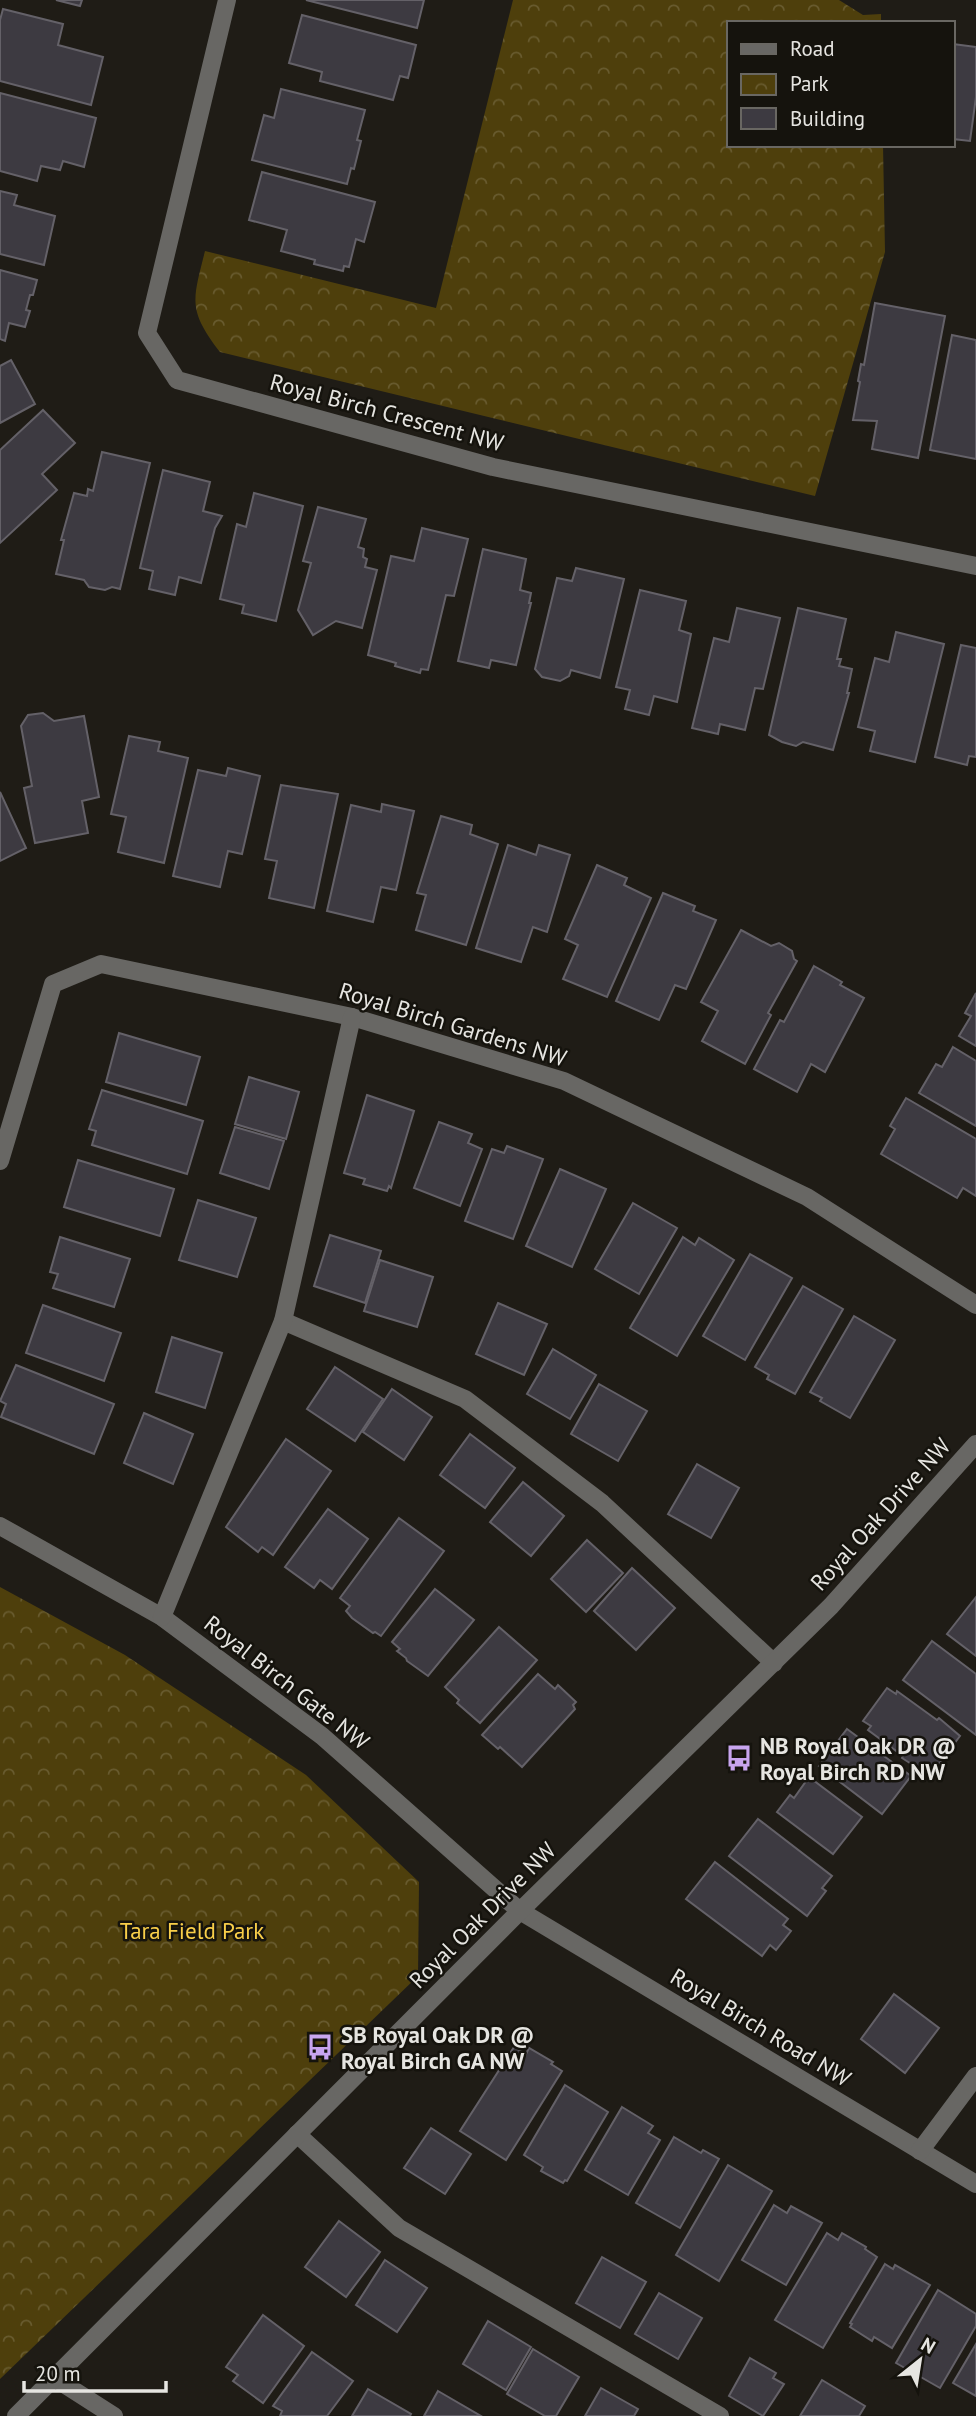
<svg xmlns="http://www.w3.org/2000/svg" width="976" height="2416" font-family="'PT Sans',sans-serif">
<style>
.park{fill:url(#park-crowns)}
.building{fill:#3d3a41;stroke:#646168;stroke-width:2}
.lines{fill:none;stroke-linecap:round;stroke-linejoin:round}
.minor{stroke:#686764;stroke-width:18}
.labels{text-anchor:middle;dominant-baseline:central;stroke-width:5;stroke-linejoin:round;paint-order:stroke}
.street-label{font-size:23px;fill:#e6e5e1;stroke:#15130d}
.poi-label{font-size:23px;font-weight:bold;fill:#e6e5e1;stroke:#15130d;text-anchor:start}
.park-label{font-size:23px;fill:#f8ce49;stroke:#15130d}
</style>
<defs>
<pattern id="park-crowns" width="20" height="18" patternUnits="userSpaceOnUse" patternTransform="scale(1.75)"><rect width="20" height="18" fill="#4e3f0c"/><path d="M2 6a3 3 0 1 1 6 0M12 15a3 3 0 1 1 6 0" fill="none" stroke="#685b2f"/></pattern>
</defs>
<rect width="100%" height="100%" fill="#1f1c16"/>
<g class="park">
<path d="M 513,0 L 839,0 L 863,15 L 881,14 L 881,23 L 729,23 L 729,145 L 883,145 L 885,252 L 815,496 L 220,352 C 187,309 193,300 205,251 L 436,308 Z"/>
<polygon points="0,1587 125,1655 306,1775 419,1882 418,1976 0,2379"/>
</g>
<g class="building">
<polygon points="56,0 82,0 80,6"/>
<polygon points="306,0 424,0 417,28"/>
<polygon points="3,9 63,24 58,45 103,57 91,105 0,81 0,20"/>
<polygon points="302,15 416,45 408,78 400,76 393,100 320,81 322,72 289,63"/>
<polygon points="953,44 976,47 976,97 970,141 953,139"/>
<polygon points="281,89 365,110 357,140 361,141 354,169 351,168 347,184 252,160 264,115 274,118"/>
<polygon points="0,93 96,118 84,167 63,161 60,170 41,166 37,181 0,171"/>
<polygon points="262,172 375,202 364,242 356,239 349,267 344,266 343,271 314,264 315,260 281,251 287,230 249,220"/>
<polygon points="0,191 17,195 14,205 55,216 44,265 0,254"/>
<polygon points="0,270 37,280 33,295 30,295 26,310 30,311 25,327 9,323 5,341 0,339"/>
<polygon points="875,303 945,316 918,458 872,449 877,421 853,420 860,382 858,381 861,364 864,365"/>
<polygon points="952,335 976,340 976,459 930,450"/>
<polygon points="11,360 35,404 0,423 0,366"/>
<polygon points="43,410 75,443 42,474 57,490 0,543 0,450"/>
<polygon points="102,452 150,463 120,589 112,587 105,590 89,587 84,580 56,574 64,540 61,540 74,493 87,496 88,489 93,491"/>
<polygon points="163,470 210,482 203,511 222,516 215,528 201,583 179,577 175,595 149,589 153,571 140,568"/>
<polygon points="254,493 303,506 276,621 242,613 244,605 220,599 237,524 246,527"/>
<polygon points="318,507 366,519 358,547 364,549 363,557 367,559 365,567 377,570 362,628 336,621 313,635 298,610 311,563 303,561"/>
<polygon points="422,528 468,539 454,596 446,595 428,670 421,669 420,673 395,666 396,663 368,655 391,556 414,561"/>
<polygon points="483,549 526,559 520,590 531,593 529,603 531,603 516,665 491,660 489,668 458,661"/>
<polygon points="576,568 624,579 600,678 571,670 569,676 560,681 542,677 535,669 557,578 572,581"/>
<polygon points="640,590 686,601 679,630 691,634 677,702 654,696 649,715 625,709 630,690 616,687"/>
<polygon points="737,608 780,618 763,689 755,688 745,730 720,724 718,734 692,728 714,638 729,642"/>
<polygon points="798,608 846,619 837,659 841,659 839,666 852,669 847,693 849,693 833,750 803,742 796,746 782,742 769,735"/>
<polygon points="896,632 944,644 915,762 870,751 875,731 858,727 875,658 889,662"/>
<polygon points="961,645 976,648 976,757 969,756 967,765 935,757"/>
<polygon points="43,713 54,721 84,716 99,797 82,801 88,833 35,843 24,788 32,786 21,726 28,715"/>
<polygon points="129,736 160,742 158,751 188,758 164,863 118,852 126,817 111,814"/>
<polygon points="228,768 260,776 242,854 228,851 220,887 173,876 198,770 226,776"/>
<polygon points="281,785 338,794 314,908 269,898 277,861 265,859"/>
<polygon points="0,792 26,848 0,861"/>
<polygon points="382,804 414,811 396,890 381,887 373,922 327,911 351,805 381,812"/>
<polygon points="441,816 472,825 470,834 498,844 466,945 416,930 426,895 417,893"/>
<polygon points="508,845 536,855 539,845 570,855 547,932 533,927 521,962 476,948"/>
<polygon points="597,865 627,878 624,885 651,898 607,997 563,979 578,945 565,939"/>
<polygon points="663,893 695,906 693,911 716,920 686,989 675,985 659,1020 616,1001"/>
<polygon points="741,930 771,946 779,943 792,951 794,959 797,961 768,1013 771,1015 745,1064 702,1041 718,1011 701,1002"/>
<polygon points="814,966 842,982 840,985 864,998 825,1072 811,1064 797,1092 754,1069 780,1020 784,1022"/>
<polygon points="976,993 976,1046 959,1036 971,1016 965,1013"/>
<polygon points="119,1033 200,1057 186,1105 106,1082"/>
<polygon points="953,1047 976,1061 976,1126 919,1093 936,1064 942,1067"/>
<polygon points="249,1077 299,1092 286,1139 235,1124"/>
<polygon points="102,1090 203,1121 187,1174 92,1145 96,1131 89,1129"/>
<polygon points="367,1095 414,1111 391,1188 389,1186 387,1191 363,1184 365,1179 344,1173"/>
<polygon points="906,1098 976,1139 976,1196 963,1188 957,1198 881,1154 895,1129 890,1126"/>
<polygon points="439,1122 472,1134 468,1143 482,1149 460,1206 414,1188"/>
<polygon points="235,1127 284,1141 269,1189 220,1173"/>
<polygon points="507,1146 543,1159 513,1239 465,1221 492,1149 504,1153"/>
<polygon points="78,1160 174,1189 160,1236 64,1207"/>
<polygon points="560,1169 606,1189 572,1267 526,1246"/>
<polygon points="198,1200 256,1218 237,1277 179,1260"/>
<polygon points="633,1203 677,1228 639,1294 595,1269"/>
<polygon points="330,1235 381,1251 365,1303 314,1286"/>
<polygon points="60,1237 130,1259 114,1307 53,1288 58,1274 50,1272"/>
<polygon points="683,1237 695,1245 699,1238 734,1260 677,1356 630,1328"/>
<polygon points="750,1254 792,1278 745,1360 703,1336"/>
<polygon points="380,1260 433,1277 417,1327 364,1311"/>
<polygon points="803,1286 843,1309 795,1394 767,1379 769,1375 755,1367"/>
<polygon points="498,1303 547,1324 524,1375 476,1354"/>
<polygon points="43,1305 121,1333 104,1381 26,1353"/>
<polygon points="854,1316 895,1340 850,1418 820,1401 822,1398 810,1392"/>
<polygon points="172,1337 222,1353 205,1408 156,1392"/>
<polygon points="553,1349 596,1375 570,1419 527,1394"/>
<polygon points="16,1365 114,1404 94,1454 1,1417 6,1404 0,1401"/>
<polygon points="335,1367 383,1399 355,1441 307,1409"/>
<polygon points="599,1384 647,1411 618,1461 571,1434"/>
<polygon points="392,1389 432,1417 404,1460 363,1432"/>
<polygon points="144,1413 193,1434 173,1484 124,1463"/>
<polygon points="470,1434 515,1468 485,1508 440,1475"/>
<polygon points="286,1439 331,1471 273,1555 262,1547 258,1552 226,1527"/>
<polygon points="697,1464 739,1488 711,1538 668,1514"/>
<polygon points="523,1482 564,1516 531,1556 490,1522"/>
<polygon points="328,1509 368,1539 332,1589 320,1580 314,1588 285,1567"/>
<polygon points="399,1518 444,1551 381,1636 375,1632 373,1633 352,1618 346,1611 350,1606 340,1598"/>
<polygon points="587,1540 623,1573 586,1612 551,1579"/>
<polygon points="632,1568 675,1608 636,1650 594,1611"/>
<polygon points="435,1589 474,1620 428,1676 407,1661 406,1658 397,1651 400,1649 392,1642"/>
<polygon points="976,1597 976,1656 947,1634"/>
<polygon points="499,1627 537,1660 480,1723 457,1703 459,1700 445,1687"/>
<polygon points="932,1641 976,1674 976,1735 903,1680"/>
<polygon points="538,1674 555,1689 558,1685 576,1702 573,1705 575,1709 522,1767 500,1747 498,1749 482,1735"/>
<polygon points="887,1688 896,1694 897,1691 937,1720 939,1718 960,1736 930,1776 902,1758 903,1756 868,1730 871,1726 863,1721"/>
<polygon points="847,1729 911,1776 882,1814 819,1766"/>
<polygon points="809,1777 862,1817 833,1854 777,1812 790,1795 794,1798"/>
<polygon points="758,1819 832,1876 822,1888 826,1891 807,1916 729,1856"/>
<polygon points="715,1862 788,1919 783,1925 791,1931 776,1950 770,1945 762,1956 686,1899"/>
<polygon points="894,1994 939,2028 905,2073 861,2039"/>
<polygon points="514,2047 526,2054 529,2048 553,2062 551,2064 562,2071 506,2160 460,2131"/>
<polygon points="565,2085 608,2112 567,2181 565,2180 563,2183 541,2171 543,2167 524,2155"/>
<polygon points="622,2107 653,2126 648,2133 660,2140 628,2195 585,2170"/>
<polygon points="431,2128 471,2154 445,2194 404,2168"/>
<polygon points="674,2137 701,2153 703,2150 719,2159 680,2228 636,2203"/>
<polygon points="728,2165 772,2191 719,2281 676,2255"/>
<polygon points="774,2205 787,2213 791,2206 822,2223 786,2285 742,2260"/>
<polygon points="339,2221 380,2252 346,2297 305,2267"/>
<polygon points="827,2233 838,2240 842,2233 866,2247 865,2249 877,2257 823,2348 775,2320"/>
<polygon points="602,2257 646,2282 620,2328 576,2303"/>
<polygon points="385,2260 427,2288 397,2332 356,2305"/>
<polygon points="885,2264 893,2269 895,2265 930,2285 892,2348 874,2337 872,2341 850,2327 852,2324 850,2323"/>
<polygon points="938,2290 976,2314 976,2326 940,2388 896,2363"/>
<polygon points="659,2293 702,2318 678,2359 635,2334"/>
<polygon points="263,2315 304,2346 263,2403 233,2381 238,2375 226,2367"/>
<polygon points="488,2321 531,2347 506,2390 463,2364"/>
<polygon points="976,2344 976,2396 953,2383"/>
<polygon points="533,2349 579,2377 556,2416 545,2416 507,2394"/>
<polygon points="312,2352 353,2381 327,2416 280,2416 282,2411 273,2406"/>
<polygon points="750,2358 776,2373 773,2378 784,2384 763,2416 729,2396"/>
<polygon points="822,2380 865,2406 859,2416 800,2416"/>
<polygon points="601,2388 638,2409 634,2416 585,2416"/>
<polygon points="368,2389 411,2414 410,2416 352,2416"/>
<polygon points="438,2391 481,2416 424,2416"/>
</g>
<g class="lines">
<g class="minor">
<polyline points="227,0 147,333 177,380 493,467 976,566"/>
<polyline points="0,1161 53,984 101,964 352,1017 564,1081 807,1197 976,1305"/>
<polyline points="283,1321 465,1399 602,1503 774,1663"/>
<polyline points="0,1526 162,1617 322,1736 520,1911 976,2184"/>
<polyline points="162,1617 283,1321 352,1017"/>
<polyline points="297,2134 399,2228 720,2416"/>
<polyline points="920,2151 976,2076"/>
<polyline points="53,2377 114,2416"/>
<polyline points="16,2416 520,1911 831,1606 976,1444"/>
</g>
</g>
<defs>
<g id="bus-bare" transform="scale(2.1)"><path d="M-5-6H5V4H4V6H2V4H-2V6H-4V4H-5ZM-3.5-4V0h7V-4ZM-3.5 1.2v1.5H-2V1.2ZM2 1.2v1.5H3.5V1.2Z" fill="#c8a5ef" stroke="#15130d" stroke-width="2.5" paint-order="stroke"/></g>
</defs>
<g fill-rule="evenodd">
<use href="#bus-bare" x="739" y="1758"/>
<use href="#bus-bare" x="320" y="2047"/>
</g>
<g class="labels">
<g class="street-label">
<text transform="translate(387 412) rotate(15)">Royal Birch Crescent NW</text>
<text transform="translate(453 1024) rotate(17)">Royal Birch Gardens NW</text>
<text transform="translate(880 1514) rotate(-48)">Royal Oak Drive NW</text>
<text transform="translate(287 1682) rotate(38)">Royal Birch Gate NW</text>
<text transform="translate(482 1915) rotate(-45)">Royal Oak Drive NW</text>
<text transform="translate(761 2027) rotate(31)">Royal Birch Road NW</text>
</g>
<g class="poi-label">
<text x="760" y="1745">NB Royal Oak DR @<tspan x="760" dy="26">Royal Birch RD NW</tspan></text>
<text x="341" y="2034">SB Royal Oak DR @<tspan x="341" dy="26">Royal Birch GA NW</tspan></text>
</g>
<g class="park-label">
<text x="192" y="1930">Tara Field Park</text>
</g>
</g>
<rect x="727" y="21" width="228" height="126" fill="#15130d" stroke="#696762" stroke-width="2"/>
<rect x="741" y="44" width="35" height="10" fill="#686764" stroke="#696762" stroke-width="2"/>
<text x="790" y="56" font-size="21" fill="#e6e5e1">Road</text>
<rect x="741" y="74" width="35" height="21" fill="url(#park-crowns)" stroke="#696762" stroke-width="2"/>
<text x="790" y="91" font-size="21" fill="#e6e5e1">Park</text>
<rect x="741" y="108" width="35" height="21" fill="#3d3a41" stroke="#696762" stroke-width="2"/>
<text x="790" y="126" font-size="21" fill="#e6e5e1">Building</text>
<g transform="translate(920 2360) rotate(30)" stroke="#15130d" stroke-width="5" paint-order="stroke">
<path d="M0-5L12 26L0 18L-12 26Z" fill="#e6e5e1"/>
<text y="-10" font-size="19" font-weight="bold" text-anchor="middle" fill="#e6e5e1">N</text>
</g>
<path d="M24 2381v10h142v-10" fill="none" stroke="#e6e5e1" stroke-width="3.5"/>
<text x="35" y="2381" font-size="21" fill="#e6e5e1" stroke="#15130d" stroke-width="5" paint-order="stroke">20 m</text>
</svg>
